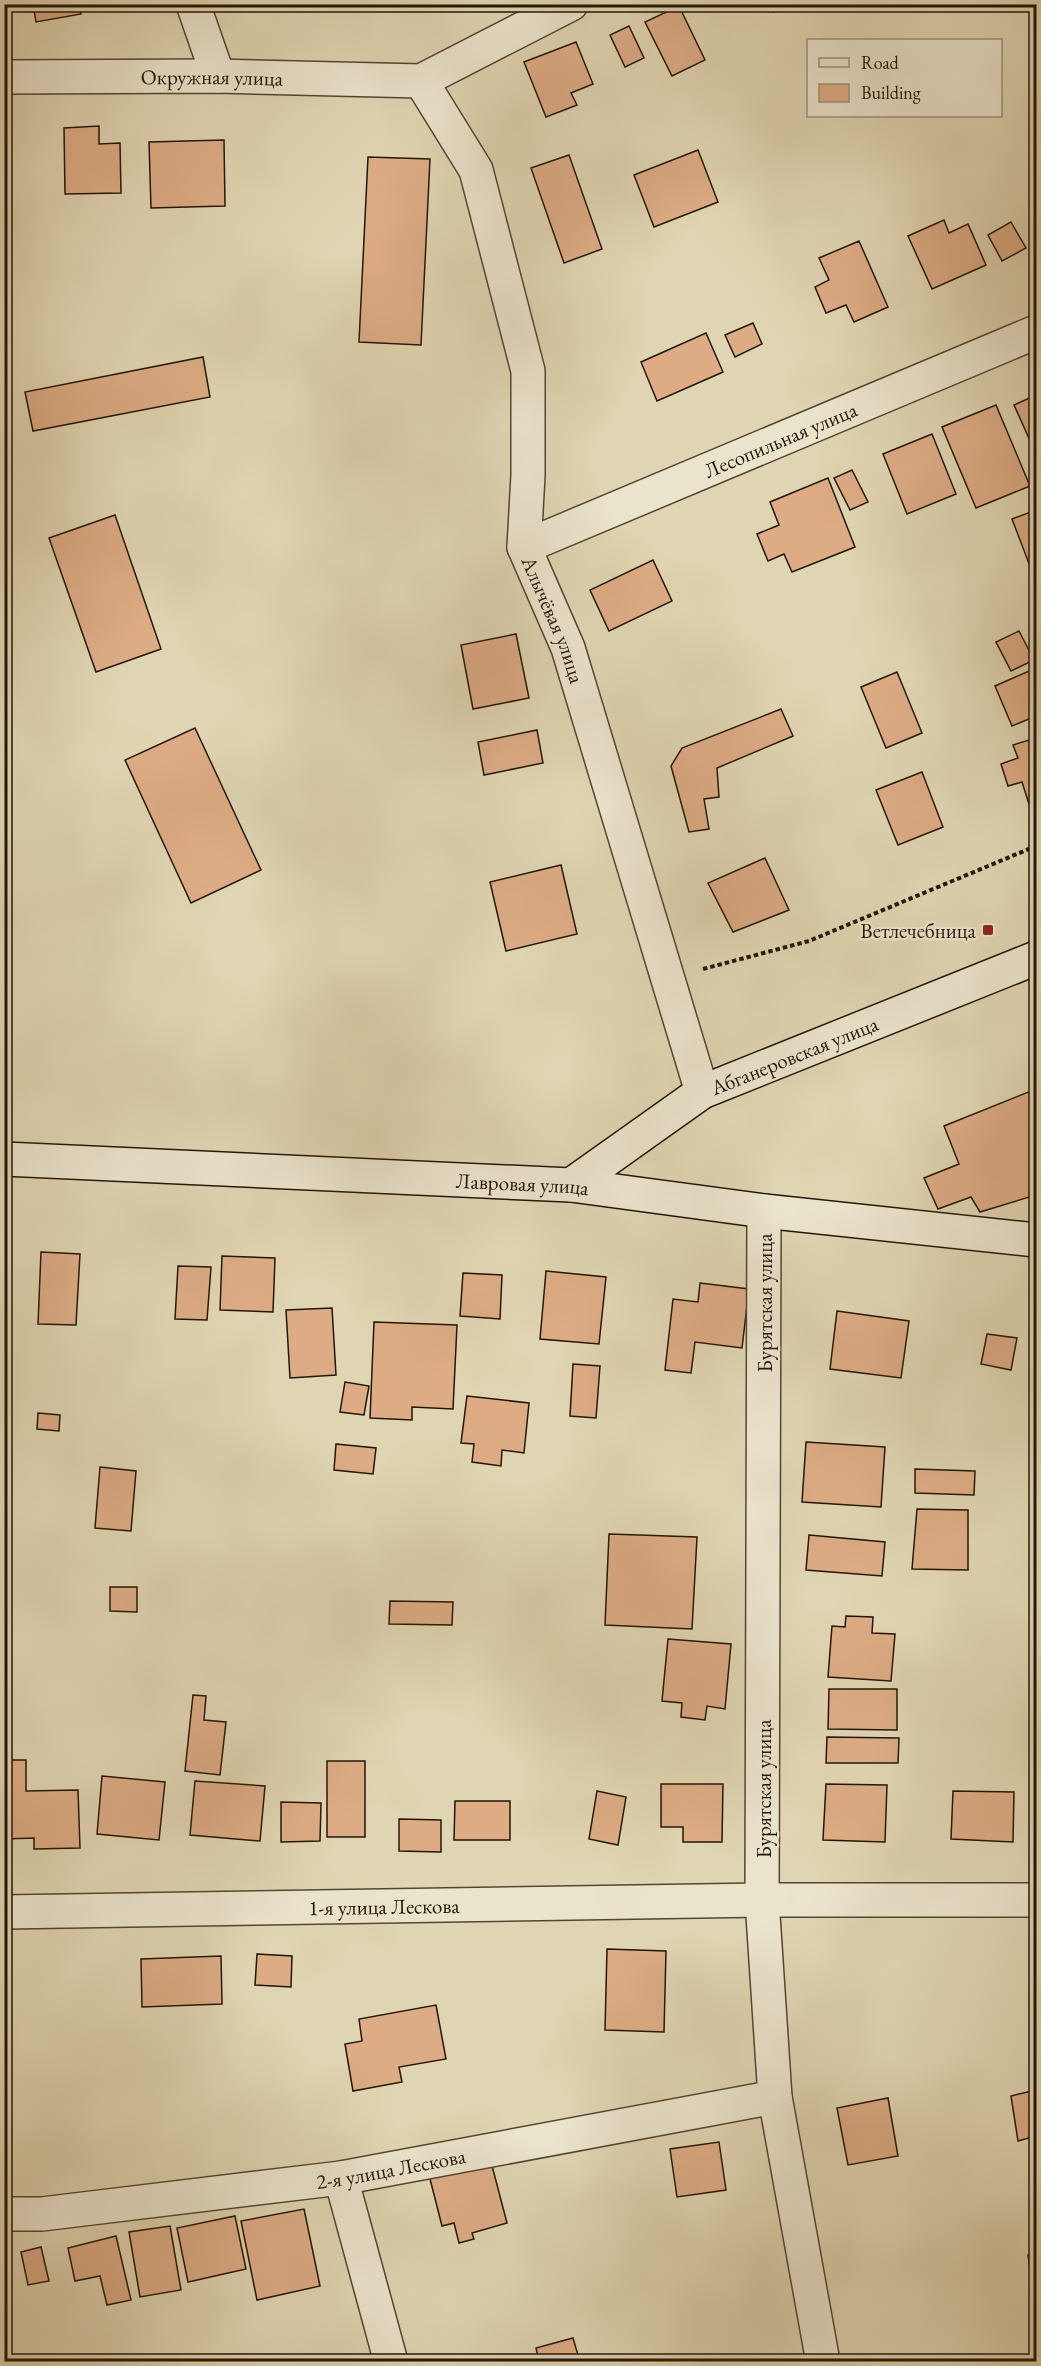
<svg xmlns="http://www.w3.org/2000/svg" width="1041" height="2366" font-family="'EB Garamond',serif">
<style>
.building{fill:#ddac85;stroke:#231607;stroke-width:1.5}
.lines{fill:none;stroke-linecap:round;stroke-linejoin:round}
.street-casing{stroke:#524632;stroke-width:36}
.secondary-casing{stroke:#231607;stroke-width:36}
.path{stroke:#231607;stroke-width:4;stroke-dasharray:4.5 3;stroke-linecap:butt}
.street{stroke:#ebe4cd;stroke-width:33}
.secondary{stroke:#ebe4cd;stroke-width:33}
.poi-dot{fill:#8f2418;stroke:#ebe4cd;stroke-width:2}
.labels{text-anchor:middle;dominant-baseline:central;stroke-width:4.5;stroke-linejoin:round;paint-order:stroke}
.street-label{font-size:21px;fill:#231607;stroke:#ebe4cd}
.poi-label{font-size:21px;fill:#231607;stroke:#ebe4cd;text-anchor:end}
</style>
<rect width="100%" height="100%" fill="#e0d5b2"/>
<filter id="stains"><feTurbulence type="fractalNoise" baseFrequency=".00333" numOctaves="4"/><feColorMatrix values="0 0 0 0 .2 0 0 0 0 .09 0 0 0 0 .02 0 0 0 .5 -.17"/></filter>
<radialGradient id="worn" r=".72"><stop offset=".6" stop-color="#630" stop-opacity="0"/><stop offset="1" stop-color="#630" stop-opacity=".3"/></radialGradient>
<g class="building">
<polygon points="33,4 79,4 81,14 36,22"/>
<polygon points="770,4 790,4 773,12"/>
<polygon points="679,6 705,60 672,76 645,22"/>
<polygon points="629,26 644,58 625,67 610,35"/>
<polygon points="576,42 593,84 571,93 577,105 546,117 524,62"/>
<polygon points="99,126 99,144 120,143 121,193 65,194 64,128"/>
<polygon points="224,140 225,206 151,208 149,142"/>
<polygon points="698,150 718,202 654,227 634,175"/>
<polygon points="569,155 602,249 564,263 531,168"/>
<polygon points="368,157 430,159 421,345 359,342"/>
<polygon points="944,220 949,233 968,224 986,265 932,289 908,236"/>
<polygon points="1011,222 1026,248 1002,261 988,235"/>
<polygon points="859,241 888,307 854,322 846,305 826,313 815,287 829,280 819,258"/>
<polygon points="753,323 762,344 735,357 725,335"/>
<polygon points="706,333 723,372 657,401 641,362"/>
<polygon points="203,357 210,397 33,431 25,392"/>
<polygon points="1036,395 1036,454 1014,405"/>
<polygon points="996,405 1030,486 976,508 942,427"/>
<polygon points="932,434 956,494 907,514 883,454"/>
<polygon points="852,470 868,502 850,510 834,478"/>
<polygon points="828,478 855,547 792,572 784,554 768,561 757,534 779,525 770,502"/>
<polygon points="1036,510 1036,582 1012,519"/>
<polygon points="115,515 161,649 96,672 49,538"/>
<polygon points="653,560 672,601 609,631 590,590"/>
<polygon points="1019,631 1034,660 1011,671 996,642"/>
<polygon points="516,634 529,698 473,709 461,645"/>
<polygon points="1036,668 1036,716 1012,726 995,686"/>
<polygon points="897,672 922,733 886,748 861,687"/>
<polygon points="781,709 793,736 717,768 719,797 704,799 709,829 689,832 671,766 682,748"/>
<polygon points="195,728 261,870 191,903 125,760"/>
<polygon points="537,730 543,763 484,775 478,742"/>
<polygon points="1036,738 1036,802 1029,804 1022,782 1008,786 1001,764 1018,758 1013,745"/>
<polygon points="922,772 943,827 898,845 876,790"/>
<polygon points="765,858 789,910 733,932 708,883"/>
<polygon points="561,865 577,934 506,951 490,882"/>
<polygon points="1036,1089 1036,1195 980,1212 971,1197 938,1209 924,1178 959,1164 944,1126"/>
<polygon points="41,1252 80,1254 76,1325 38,1324"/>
<polygon points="222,1256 275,1258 273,1312 220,1310"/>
<polygon points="178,1266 211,1267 207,1320 175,1319"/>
<polygon points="546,1271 606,1277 599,1344 540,1339"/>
<polygon points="463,1273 502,1275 500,1319 460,1316"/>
<polygon points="700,1283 749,1289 742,1348 695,1342 691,1373 665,1370 673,1299 698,1302"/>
<polygon points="332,1308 336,1375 290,1378 286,1310"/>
<polygon points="837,1311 909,1321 901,1378 830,1369"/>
<polygon points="374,1322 457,1325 453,1409 412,1407 412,1420 370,1418"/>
<polygon points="987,1334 1017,1338 1011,1370 981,1364"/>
<polygon points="573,1364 600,1366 596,1418 570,1416"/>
<polygon points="345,1382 369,1386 364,1415 340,1412"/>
<polygon points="467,1396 529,1403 524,1453 502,1450 501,1466 472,1462 474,1444 461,1443"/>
<polygon points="38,1413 60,1415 59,1431 37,1429"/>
<polygon points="806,1442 885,1447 881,1507 802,1502"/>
<polygon points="336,1444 376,1448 373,1474 334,1470"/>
<polygon points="100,1467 136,1471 131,1531 95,1528"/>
<polygon points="915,1469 975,1471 974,1495 915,1493"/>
<polygon points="917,1509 968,1510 968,1570 912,1569"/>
<polygon points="609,1534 697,1537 692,1629 605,1625"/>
<polygon points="809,1535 885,1542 882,1576 806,1570"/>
<polygon points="110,1587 137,1587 137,1612 110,1611"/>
<polygon points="390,1601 453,1602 452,1625 389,1624"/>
<polygon points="846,1616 873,1617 872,1633 895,1634 891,1681 828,1677 832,1626 845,1627"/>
<polygon points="668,1639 731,1644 725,1709 707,1706 705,1720 681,1717 682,1703 662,1701"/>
<polygon points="829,1689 897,1689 897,1730 828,1729"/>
<polygon points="193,1695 206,1696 204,1720 226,1722 220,1775 185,1771"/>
<polygon points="827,1737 899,1738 898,1763 826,1763"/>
<polygon points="4,1760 26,1760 26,1791 78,1790 80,1848 34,1849 34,1838 4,1839"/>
<rect x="327" y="1761" width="38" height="76"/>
<polygon points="102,1776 165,1782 159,1840 97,1834"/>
<polygon points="195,1781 265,1786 260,1841 190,1835"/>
<polygon points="661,1784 723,1784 722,1842 683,1842 683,1827 661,1827"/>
<polygon points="826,1784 887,1785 885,1842 823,1840"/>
<polygon points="597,1791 626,1797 618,1845 589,1839"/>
<polygon points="953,1791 1014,1792 1013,1842 951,1839"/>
<polygon points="455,1801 510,1801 510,1840 454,1840"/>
<polygon points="281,1802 321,1803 320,1841 281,1842"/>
<polygon points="399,1819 441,1820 441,1852 399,1851"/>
<polygon points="607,1949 666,1951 664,2032 605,2030"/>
<polygon points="257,1954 292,1956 291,1987 255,1985"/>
<polygon points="221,1956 222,2004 142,2007 141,1959"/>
<polygon points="436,2005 446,2059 399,2067 402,2082 353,2091 345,2044 362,2041 359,2019"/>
<polygon points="1036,2090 1036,2136 1018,2141 1011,2096"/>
<polygon points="888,2098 898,2156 848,2165 837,2108"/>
<polygon points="719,2142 726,2190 677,2197 670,2149"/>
<polygon points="490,2158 507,2223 472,2233 474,2239 459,2243 454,2223 442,2226 429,2175"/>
<polygon points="304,2209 320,2286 257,2300 241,2221"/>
<polygon points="235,2216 246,2269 188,2282 177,2228"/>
<polygon points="170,2226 181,2290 140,2297 129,2232"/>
<polygon points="116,2236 131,2300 107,2305 100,2276 75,2281 68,2248"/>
<polygon points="41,2247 49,2281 28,2285 21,2252"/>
<polygon points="1036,2253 1036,2275 1031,2276 1028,2255"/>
<polygon points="573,2338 580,2362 539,2362 536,2348"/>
</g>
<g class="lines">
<g class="street-casing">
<g id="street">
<polyline points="193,4 218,76"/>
<path id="s1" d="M 4,77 L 218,76 L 421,81 L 571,4"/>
<path id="s2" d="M 421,81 L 476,170 L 528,371 L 528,475 L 524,547 L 568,648 L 702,1092"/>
<path id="s3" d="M 524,547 L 1036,332"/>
<polyline points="764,1211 762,1900 775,2097 823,2362"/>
<path id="s4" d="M 4,1912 L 762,1900 L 1036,1900"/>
<polyline points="341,2178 391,2362"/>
<path id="s5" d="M 4,2214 L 42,2214 L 341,2178 L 775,2097"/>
</g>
</g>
<g class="secondary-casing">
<g id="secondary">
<path id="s6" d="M 4,1159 L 571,1185 L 764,1211 L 1036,1240"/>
<path id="s7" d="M 571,1185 L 702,1092 L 1036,958"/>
</g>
</g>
<polyline class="path" points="703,969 809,941 1036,846"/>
<use href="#street" class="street"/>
<use href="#secondary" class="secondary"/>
</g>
<rect class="poi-dot" x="982" y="924" width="12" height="12" rx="3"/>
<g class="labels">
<g class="street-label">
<text stroke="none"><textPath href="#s1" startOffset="208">Окружная улица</textPath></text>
<text stroke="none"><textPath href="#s3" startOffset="278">Лесопильная улица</textPath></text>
<text stroke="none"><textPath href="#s2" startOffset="567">Алычёвая улица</textPath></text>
<text stroke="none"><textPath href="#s7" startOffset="260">Абганеровская улица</textPath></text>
<text stroke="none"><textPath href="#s6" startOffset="519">Лавровая улица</textPath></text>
<text transform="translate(764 1303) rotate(-90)">Бурятская улица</text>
<text transform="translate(763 1789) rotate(-90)">Бурятская улица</text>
<text stroke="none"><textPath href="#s4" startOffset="380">1-я улица Лескова</textPath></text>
<text stroke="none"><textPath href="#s5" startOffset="390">2-я улица Лескова</textPath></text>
</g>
<g class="poi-label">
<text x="976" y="930">Ветлечебница</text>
</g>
</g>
<rect width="1041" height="2366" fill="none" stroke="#e0d5b2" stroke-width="24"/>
<rect x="6" y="6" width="1029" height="2354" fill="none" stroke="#231607" stroke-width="3"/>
<rect x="12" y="12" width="1017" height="2342" fill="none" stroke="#231607" stroke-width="1.5"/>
<rect x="807" y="39" width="195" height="78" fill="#ebe4cd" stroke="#9b927e" stroke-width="1.5"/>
<rect x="819" y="58" width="30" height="9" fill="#ebe4cd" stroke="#9b927e" stroke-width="1.5"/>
<text x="861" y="69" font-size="18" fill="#231607">Road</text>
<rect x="819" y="84" width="30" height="18" fill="#ddac85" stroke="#9b927e" stroke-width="1.5"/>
<text x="861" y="99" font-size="18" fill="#231607">Building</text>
<rect width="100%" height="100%" filter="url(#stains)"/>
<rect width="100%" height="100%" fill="url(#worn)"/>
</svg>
